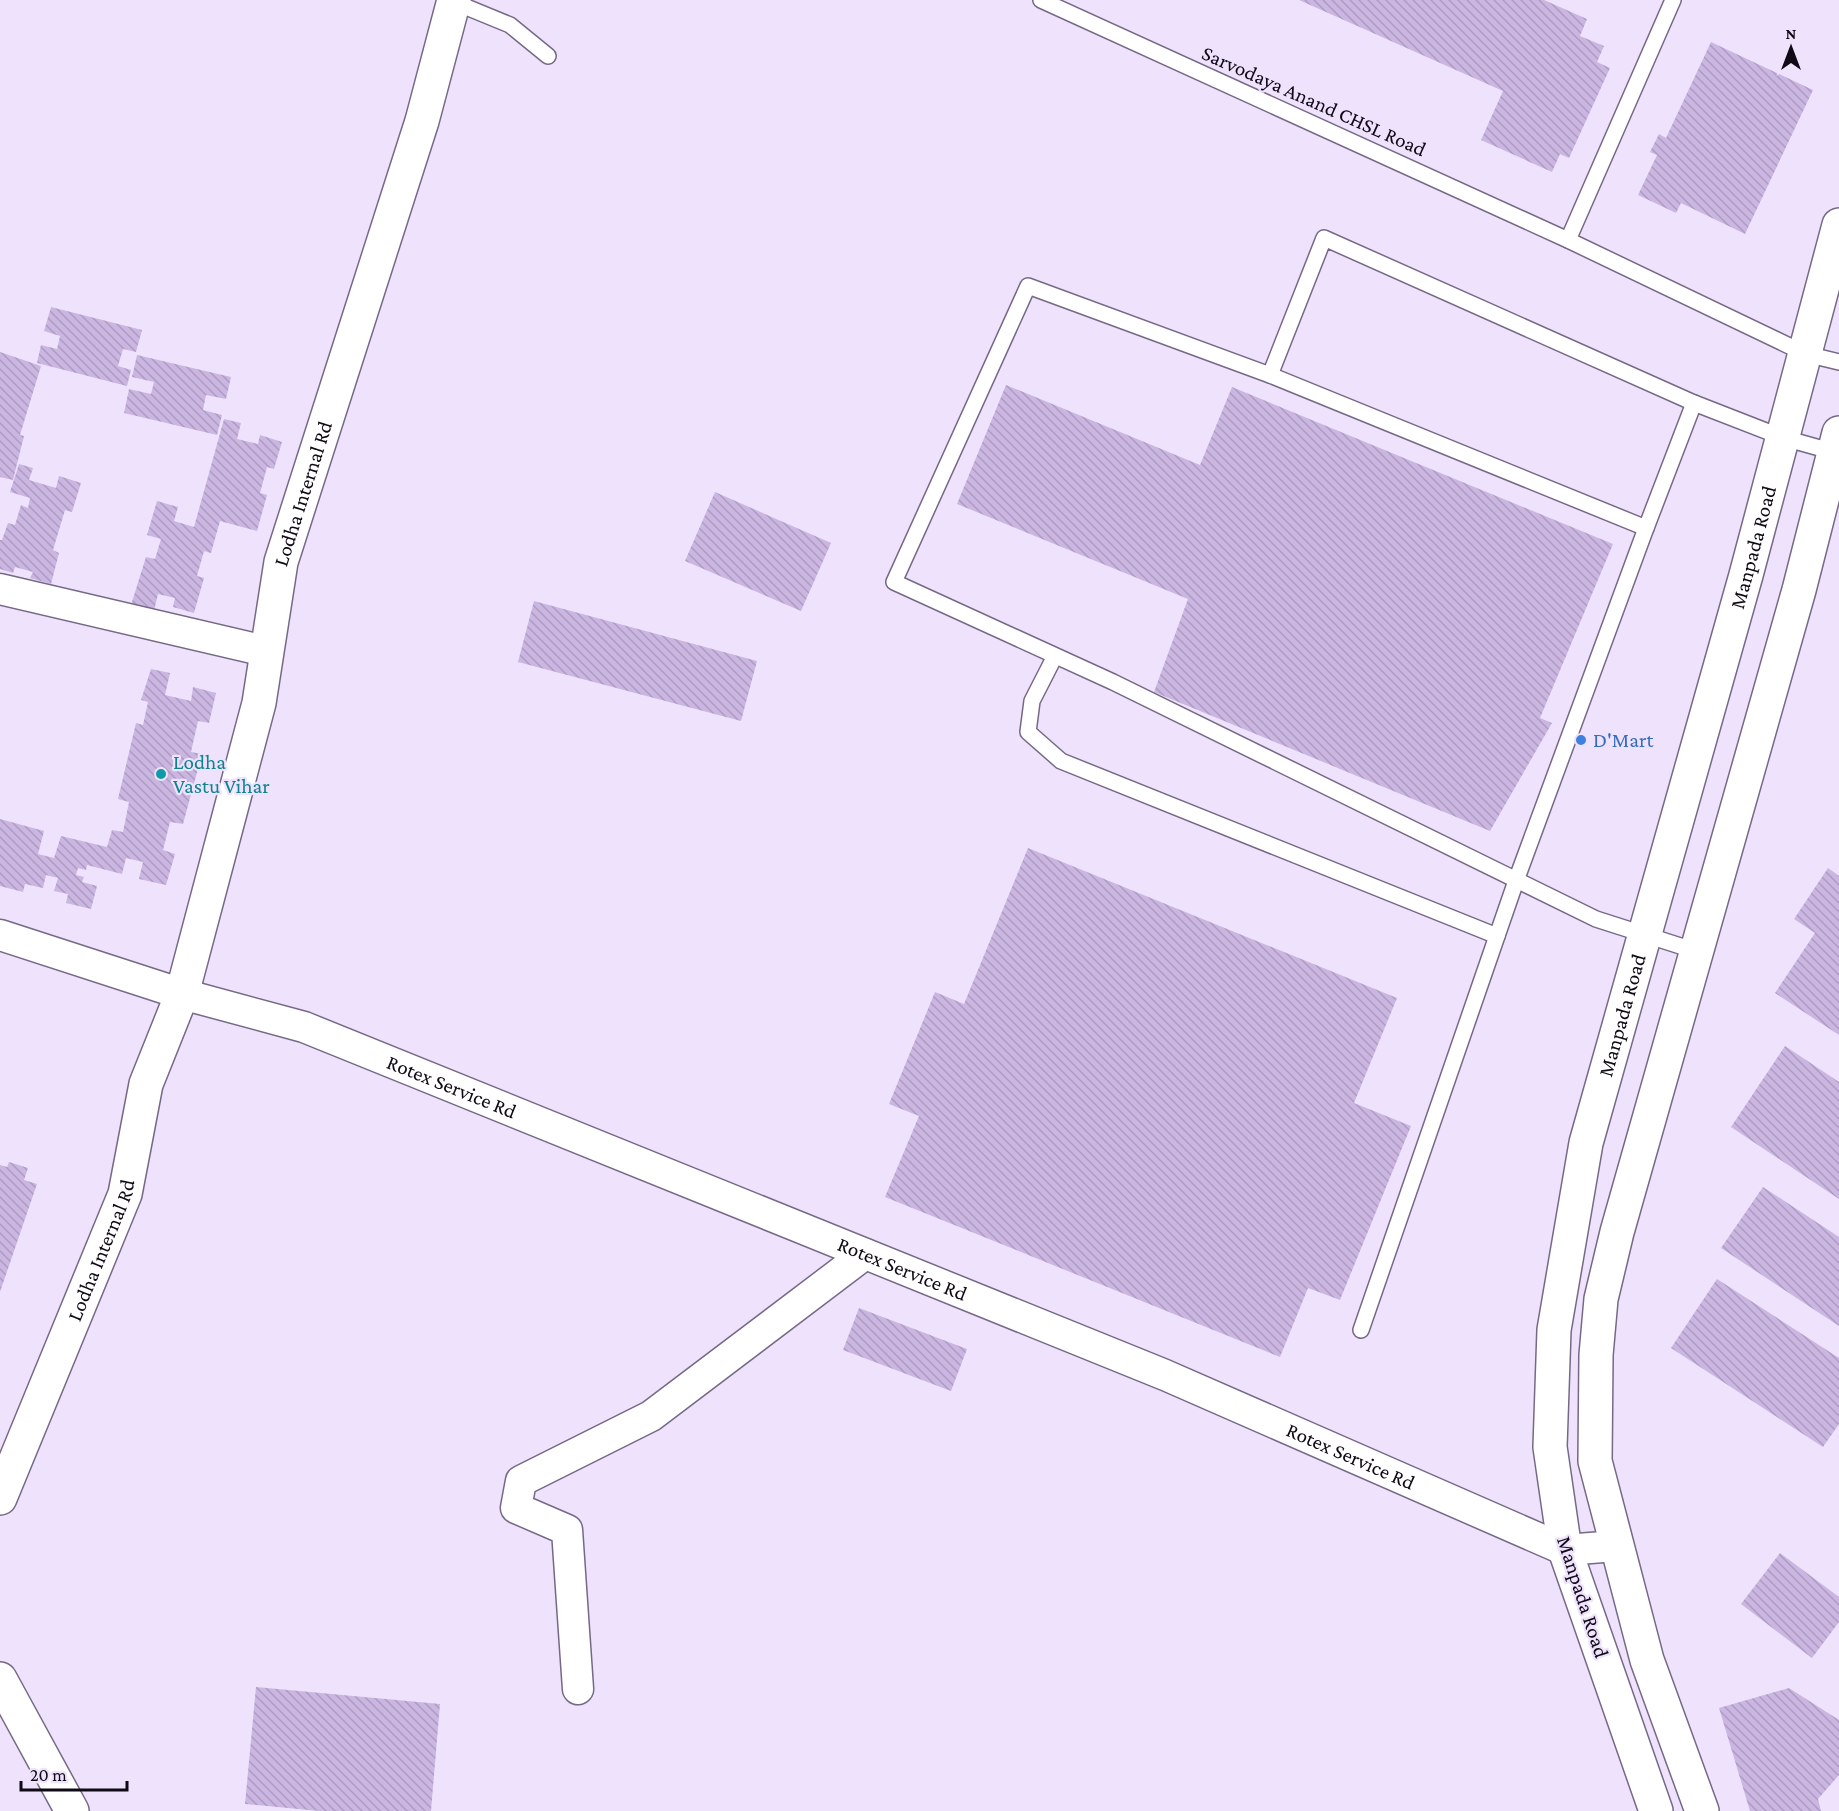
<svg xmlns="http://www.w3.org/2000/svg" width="1839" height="1811" font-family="'Crimson Pro',serif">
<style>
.building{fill:url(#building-back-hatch)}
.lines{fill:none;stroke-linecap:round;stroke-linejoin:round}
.service-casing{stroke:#766986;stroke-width:18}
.minor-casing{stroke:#766986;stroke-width:33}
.tertiary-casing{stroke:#766986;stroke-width:36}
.secondary-casing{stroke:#766986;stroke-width:36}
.service{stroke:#fff;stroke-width:15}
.minor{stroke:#fff;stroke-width:30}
.tertiary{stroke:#fff;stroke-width:33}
.secondary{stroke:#fff;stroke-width:33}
.shop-dot{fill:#3f7fe0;stroke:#eee2fd;stroke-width:2}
.culture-dot{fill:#0f9aa8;stroke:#eee2fd;stroke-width:2}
.labels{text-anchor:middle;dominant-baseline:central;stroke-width:4.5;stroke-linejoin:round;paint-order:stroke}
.street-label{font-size:21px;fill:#0f0a15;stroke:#eee2fd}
.shop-label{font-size:21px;fill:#366cbe;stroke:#eee2fd;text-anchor:start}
.culture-label{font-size:21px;fill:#0d838f;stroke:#eee2fd;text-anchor:start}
</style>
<defs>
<pattern id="building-back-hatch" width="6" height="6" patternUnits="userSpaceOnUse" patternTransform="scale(1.5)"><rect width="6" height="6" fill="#cbb6e2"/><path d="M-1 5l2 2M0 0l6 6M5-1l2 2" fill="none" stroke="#ad9bc1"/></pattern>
</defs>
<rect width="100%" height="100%" fill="#eee2fd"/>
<g class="building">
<polygon points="1299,0 1544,0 1587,19 1580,36 1604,46 1597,62 1610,68 1569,158 1560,154 1552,172 1481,140 1503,91"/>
<polygon points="1711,42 1813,90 1745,234 1681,203 1676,213 1638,195 1657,155 1650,152 1659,134 1666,138"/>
<polygon points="51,307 142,330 136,352 123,349 118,366 131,370 127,386 37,363 41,345 57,349 60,336 44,331"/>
<polygon points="0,352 41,366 20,435 24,436 13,480 0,477"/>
<polygon points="137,355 231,377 226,399 206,395 203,410 222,415 217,435 124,413 129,389 151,394 154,382 132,377"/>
<polygon points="1006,385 1200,465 1232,387 1613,544 1540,718 1552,723 1490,831 1154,692 1188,599 957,504"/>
<polygon points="224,419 241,423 237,439 258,444 260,435 282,442 274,469 267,467 260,493 267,495 257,531 220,521 211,553 204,551 197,576 204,578 194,613 173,607 175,598 158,594 154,611 131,605 146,557 155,559 161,539 147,535 157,501 178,507 174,521 194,527"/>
<polygon points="19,464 33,468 29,480 56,488 59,476 81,483 72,512 65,510 53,550 59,553 51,584 30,578 33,572 15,567 13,573 0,569 0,540 2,540 8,523 15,525 21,505 28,508 30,498 10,492"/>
<polygon points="715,492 831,543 801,611 685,561"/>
<polygon points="534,601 757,661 741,721 518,662"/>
<polygon points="151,669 170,673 165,695 191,701 193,687 216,693 209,723 198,721 191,752 202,754 183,824 170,822 163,850 175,854 166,885 139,879 143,862 126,858 122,874 87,865 86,870 78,868 76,875 84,877 82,882 97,886 91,909 66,903 68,894 54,891 58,878 46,875 43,888 25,884 23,892 0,886 0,819 44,831 38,854 54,858 61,836 107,847 112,830 123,832 129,802 118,799 136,723 143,725 148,702 141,700"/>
<polygon points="1028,848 1397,998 1354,1103 1411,1126 1340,1300 1308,1288 1280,1357 885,1197 919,1116 889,1104 935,992 964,1004"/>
<polygon points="1828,868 1839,876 1839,1035 1775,993 1815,933 1794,919"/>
<polygon points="1785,1046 1839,1082 1839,1199 1731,1127"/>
<polygon points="9,1162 28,1168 24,1180 37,1184 0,1292 0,1165 7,1167"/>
<polygon points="1763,1187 1839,1237 1839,1326 1721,1248"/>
<polygon points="1717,1279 1839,1358 1839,1424 1823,1447 1671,1348"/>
<polygon points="859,1308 967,1349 951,1391 843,1350"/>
<polygon points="1780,1553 1839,1597 1839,1622 1812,1658 1741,1604"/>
<polygon points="256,1687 440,1704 431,1811 319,1811 245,1804"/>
<polygon points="1789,1688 1839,1720 1839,1775 1818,1799 1821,1811 1750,1811 1719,1708"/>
</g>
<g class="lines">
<g class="service-casing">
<g id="service">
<polyline points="1041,0 1568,240 1806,354 1839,362"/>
<polyline points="454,2 510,25 548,56"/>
<polyline points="1568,240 1673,0"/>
<polyline points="1270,375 1646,528 1694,403"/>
<polyline points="1055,656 1032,701 1028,732 1061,761 1497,936"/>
<polyline points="1696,951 1596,919 1113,682 894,582 1028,286 1270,375 1324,238 1694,403 1784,438 1834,452"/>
<polyline points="1361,1330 1517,878 1646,528"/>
</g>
</g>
<g class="minor-casing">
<g id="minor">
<polyline points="0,589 265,651"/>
<path id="s1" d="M 0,935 L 182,994 L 304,1027 L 1165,1375 L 1565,1550 L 1616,1546"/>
<polyline points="578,1689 567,1530 516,1508 521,1481 651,1416 865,1254"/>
</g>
</g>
<g class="tertiary-casing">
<g id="tertiary">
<path id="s2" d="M 0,1498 L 125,1194 L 146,1084 L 182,994 L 259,703 L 281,562 L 422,121 L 454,0"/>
<polyline points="0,1679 72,1811"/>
</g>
</g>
<g class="secondary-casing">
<g id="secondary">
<path id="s3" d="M 1656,1811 L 1565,1550 L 1550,1447 L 1554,1330 L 1586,1143 L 1746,575 L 1839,225"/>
<polyline points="1702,1811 1647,1660 1595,1461 1596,1355 1601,1299 1617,1232 1799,590 1839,433"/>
</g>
</g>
<use href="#service" class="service"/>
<use href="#minor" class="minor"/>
<use href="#tertiary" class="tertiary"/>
<use href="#secondary" class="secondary"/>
</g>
<circle class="shop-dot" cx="1581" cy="740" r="6"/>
<circle class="culture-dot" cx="161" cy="774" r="6"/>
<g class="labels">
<g class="street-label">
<text transform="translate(1314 101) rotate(24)">Sarvodaya Anand CHSL Road</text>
<text stroke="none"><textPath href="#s2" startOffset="1053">Lodha Internal Rd</textPath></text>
<text stroke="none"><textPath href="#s3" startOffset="1306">Manpada Road</textPath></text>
<text stroke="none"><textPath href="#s3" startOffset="820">Manpada Road</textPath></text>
<text stroke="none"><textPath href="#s1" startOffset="477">Rotex Service Rd</textPath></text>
<text stroke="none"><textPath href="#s2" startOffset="268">Lodha Internal Rd</textPath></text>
<text stroke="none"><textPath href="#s1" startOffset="963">Rotex Service Rd</textPath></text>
<text stroke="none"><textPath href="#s1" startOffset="1449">Rotex Service Rd</textPath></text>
<text transform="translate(1583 1597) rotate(72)">Manpada Road</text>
</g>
<g class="shop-label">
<text x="1593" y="740">D'Mart</text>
</g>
<g class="culture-label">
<text x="173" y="762">Lodha<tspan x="173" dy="24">Vastu Vihar</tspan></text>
</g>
</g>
<g transform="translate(1791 48)" stroke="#eee2fd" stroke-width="4.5" paint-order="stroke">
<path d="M0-4.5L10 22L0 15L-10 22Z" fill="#0f0a15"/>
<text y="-9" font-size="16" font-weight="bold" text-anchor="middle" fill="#0f0a15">N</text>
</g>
<path d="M21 1781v9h106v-9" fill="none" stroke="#0f0a15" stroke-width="3"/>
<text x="30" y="1781" font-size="18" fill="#0f0a15" stroke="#eee2fd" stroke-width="4.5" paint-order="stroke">20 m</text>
</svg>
